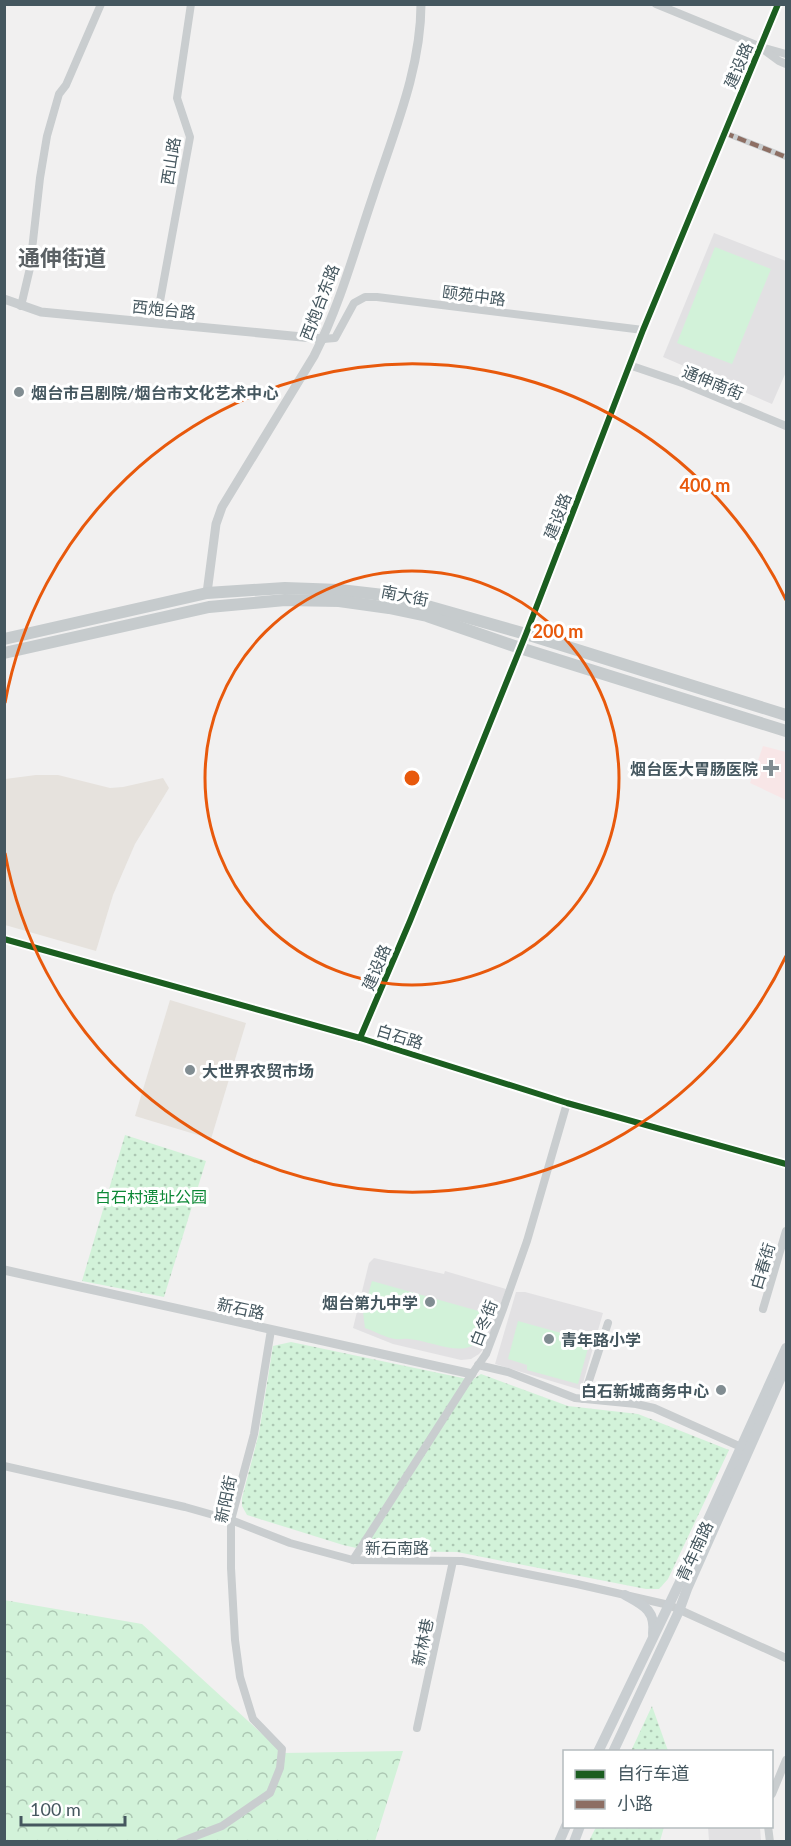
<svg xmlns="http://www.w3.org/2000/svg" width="791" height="1846" font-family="Lato,'Noto Sans SC',sans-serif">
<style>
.commercial{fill:#e6e2dd}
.education{fill:#e2e1e3}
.medical{fill:#f8e6e7}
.grass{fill:url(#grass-dots)}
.forest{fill:url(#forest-crowns)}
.garden{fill:#d2f2d9}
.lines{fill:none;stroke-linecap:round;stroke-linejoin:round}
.pedestrian{stroke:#c9cdcf;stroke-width:6}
.minor{stroke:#c9cdcf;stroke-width:8}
.tertiary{stroke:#c9cdcf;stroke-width:9}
.secondary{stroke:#c9ced1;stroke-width:10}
.primary{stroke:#c6cbcd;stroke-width:12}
.quiet{stroke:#8d6e63;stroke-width:4.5;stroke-dasharray:9 4.5;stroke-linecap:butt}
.cycleway-casing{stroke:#fff;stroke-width:10}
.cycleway{stroke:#1b5e20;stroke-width:6}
.ring{fill:none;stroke:#e8590c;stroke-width:3}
.poi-dot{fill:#818d92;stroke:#fff;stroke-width:2}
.labels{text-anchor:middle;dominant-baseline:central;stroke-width:6;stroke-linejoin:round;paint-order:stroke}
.street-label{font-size:16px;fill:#45575f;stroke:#fff}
.poi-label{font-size:16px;font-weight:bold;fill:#45575f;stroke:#fff;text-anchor:start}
.park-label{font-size:16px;fill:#0d8936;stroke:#fff}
.district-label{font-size:22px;font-weight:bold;fill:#5b6165;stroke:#fff}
.centre{fill:#e8590c;stroke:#fff;stroke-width:3}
.ring-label{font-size:18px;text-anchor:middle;font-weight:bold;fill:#e8590c;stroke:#fff;stroke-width:6;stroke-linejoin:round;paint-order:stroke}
</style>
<defs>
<pattern id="grass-dots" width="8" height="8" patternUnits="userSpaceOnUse" patternTransform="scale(1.5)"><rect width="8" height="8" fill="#d2f2d9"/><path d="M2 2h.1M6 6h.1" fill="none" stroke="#acc7b3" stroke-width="1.8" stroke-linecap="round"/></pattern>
<pattern id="forest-crowns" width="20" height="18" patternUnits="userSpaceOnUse" patternTransform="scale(1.5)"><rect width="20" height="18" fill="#d2f2d9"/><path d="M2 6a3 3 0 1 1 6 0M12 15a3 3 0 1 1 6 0" fill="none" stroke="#acc7b3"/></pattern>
</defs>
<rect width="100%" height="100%" fill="#f1f0f0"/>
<g class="commercial">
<polygon points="36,775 58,775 110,788 123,787 163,778 169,788 135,844 113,895 96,951 5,925 5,779"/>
<polygon points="170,1000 246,1023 211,1139 135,1116"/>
</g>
<g class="education">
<polygon points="714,233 786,261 786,372 772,404 663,357"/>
<polygon points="374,1258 444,1274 445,1271 506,1289 485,1347 479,1354 471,1359 461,1360 393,1344 353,1328 369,1263"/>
<polygon points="516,1292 525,1292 603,1313 581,1390 495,1364"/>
<polygon points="708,1827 760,1827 761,1841 709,1841"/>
</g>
<polygon class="medical" points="763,746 786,752 786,800 750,783"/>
<g class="grass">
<polygon points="125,1135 206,1161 164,1297 82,1281"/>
<polygon points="291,1342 472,1380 481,1374 568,1406 638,1414 729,1450 668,1579 659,1589 646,1589 457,1552 370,1551 343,1545 247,1515 242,1506 242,1498 259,1433 273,1346"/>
<polygon points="652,1706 668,1751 631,1751"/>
<polygon points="596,1827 596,1826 664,1827 660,1841 589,1841"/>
</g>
<polygon class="forest" points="4,1600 142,1624 283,1753 403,1751 375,1841 5,1841"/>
<g class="garden">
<polygon points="715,247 771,269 732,364 677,343"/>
<path d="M 372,1281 L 482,1312 C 486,1324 483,1343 469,1347 C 453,1353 426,1340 409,1339 C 405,1338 400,1340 395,1339 C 386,1338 374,1331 365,1328 L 363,1312 Z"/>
<polygon points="518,1321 590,1341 578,1384 527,1370 527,1365 508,1359"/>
</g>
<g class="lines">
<polyline class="pedestrian" points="725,133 786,157"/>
<g class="minor">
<polyline points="656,4 761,47 786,54"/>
<polyline points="764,50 779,61 786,64"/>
<polyline points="21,306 30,268 40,178 47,136 59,94 66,85 101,4"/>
<polyline points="156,323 190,137 177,98 191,4"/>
<polyline points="323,339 335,338 354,303 365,297 377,297 643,330"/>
<polyline points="629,365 685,384 786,426"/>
<polyline points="763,1309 786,1231"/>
<polyline points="478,1365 508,1372 575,1398 636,1404 654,1408 741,1447"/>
<polyline points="583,1399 608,1323"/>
<polyline points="4,1466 185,1507 231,1520 290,1543 353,1560 462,1561 577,1584 669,1605 786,1658"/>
<polyline points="353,1560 472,1374 486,1354 503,1309 527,1241 567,1103"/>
<polyline points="417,1728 453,1561"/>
<polyline points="772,1794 786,1760"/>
<polyline points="768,1826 770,1842"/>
<polyline points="180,1842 222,1826 270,1793 280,1768 282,1749 253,1719 240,1677 235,1640 231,1568 231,1520 254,1434 271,1330"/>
</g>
<g class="tertiary">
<polyline points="4,299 41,312 323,339"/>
<path d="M 207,593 L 216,524 L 222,507 L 314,356 C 340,305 355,249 373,196 C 393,134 421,70 421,4"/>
<polyline points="4,939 360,1038 567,1103 786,1164"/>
<polyline points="360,1038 410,921 526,634 643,330 778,4"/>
<polyline points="4,1270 472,1374"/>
</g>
<g class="secondary">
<path d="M 625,1595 C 643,1605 656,1610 653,1634"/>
<polyline points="598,1752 678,1586 786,1348"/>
<polyline points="613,1752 679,1611 687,1589 786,1366"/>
<polyline points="559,1842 566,1826"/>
<polyline points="574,1842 580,1826"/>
</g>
<g class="primary">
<polyline points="4,639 207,593 285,588 340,590 392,596 526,634 786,715"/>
<polyline points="4,653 209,607 285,600 339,601 389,608 427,616 520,648 786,731"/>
</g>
<polyline class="quiet" points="725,133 786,157"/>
<g class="cycleway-casing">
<g id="cycleway">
<polyline points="4,939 360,1038 567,1103 786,1164"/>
<polyline points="360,1038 410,921 526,634 643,330 778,4"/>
</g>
</g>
<use href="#cycleway" class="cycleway"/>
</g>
<g class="ring">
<circle cx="412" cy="778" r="207"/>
<path d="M786 956A414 414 0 0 1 5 853M5 703A414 414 0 0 1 786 600"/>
</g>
<g class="poi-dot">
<circle cx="19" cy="392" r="6"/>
<path d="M768 759h6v6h6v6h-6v6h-6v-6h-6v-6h6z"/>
<circle cx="190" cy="1070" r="6"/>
<circle cx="430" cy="1302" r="6"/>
<circle cx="549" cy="1339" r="6"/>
<circle cx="721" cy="1390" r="6"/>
</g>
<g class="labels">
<g class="street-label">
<text transform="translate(738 65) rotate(-67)">建设路</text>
<text transform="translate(170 161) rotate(-81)">西山路</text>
<text transform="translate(474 295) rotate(7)">颐苑中路</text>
<text transform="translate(319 302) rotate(-69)">西炮台东路</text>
<text transform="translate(164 309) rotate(6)">西炮台路</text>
<text transform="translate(713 382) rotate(22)">通伸南街</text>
<text transform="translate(557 516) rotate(-69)">建设路</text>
<text transform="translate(405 595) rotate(11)">南大街</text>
<text transform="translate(376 967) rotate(-67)">建设路</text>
<text transform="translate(400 1036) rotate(17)">白石路</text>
<text transform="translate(762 1266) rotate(-73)">白春街</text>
<text transform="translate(241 1308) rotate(12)">新石路</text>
<text transform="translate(483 1323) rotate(-69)">白冬街</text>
<text transform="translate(225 1499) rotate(-78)">新阳街</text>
<text x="397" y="1547">新石南路</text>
<text transform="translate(694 1551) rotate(-65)">青年南路</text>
<text transform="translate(422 1642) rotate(-78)">新林巷</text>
</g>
<g class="poi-label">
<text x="31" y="392">烟台市吕剧院/烟台市文化艺术中心</text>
<text x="758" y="768" text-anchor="end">烟台医大胃肠医院</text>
<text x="202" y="1070">大世界农贸市场</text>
<text x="418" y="1302" text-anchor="end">烟台第九中学</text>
<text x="561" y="1339">青年路小学</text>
<text x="709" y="1390" text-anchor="end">白石新城商务中心</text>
</g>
<g class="park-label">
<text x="151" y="1196">白石村遗址公园</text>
</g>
<g class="district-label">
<text x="62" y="257">通伸街道</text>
</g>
</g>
<circle cx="412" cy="778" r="9" class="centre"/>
<g class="ring-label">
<text x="705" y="492">400 m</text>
<text x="558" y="638">200 m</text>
</g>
<rect width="791" height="1846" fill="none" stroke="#45575f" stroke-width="12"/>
<rect x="563" y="1750" width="210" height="78" fill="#ffffff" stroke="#b5bcbf" stroke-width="1.5"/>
<rect x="575" y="1770" width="30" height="9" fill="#1b5e20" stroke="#b5bcbf" stroke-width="1.5"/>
<text x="617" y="1780" font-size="18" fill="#45575f">自行车道</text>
<rect x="575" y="1800" width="30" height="9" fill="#8d6e63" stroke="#b5bcbf" stroke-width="1.5"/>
<text x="617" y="1810" font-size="18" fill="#45575f">小路</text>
<path d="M21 1816v9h104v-9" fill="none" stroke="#45575f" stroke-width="3"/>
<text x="30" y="1816" font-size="18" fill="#45575f" stroke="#ffffff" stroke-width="4.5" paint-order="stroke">100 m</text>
</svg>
